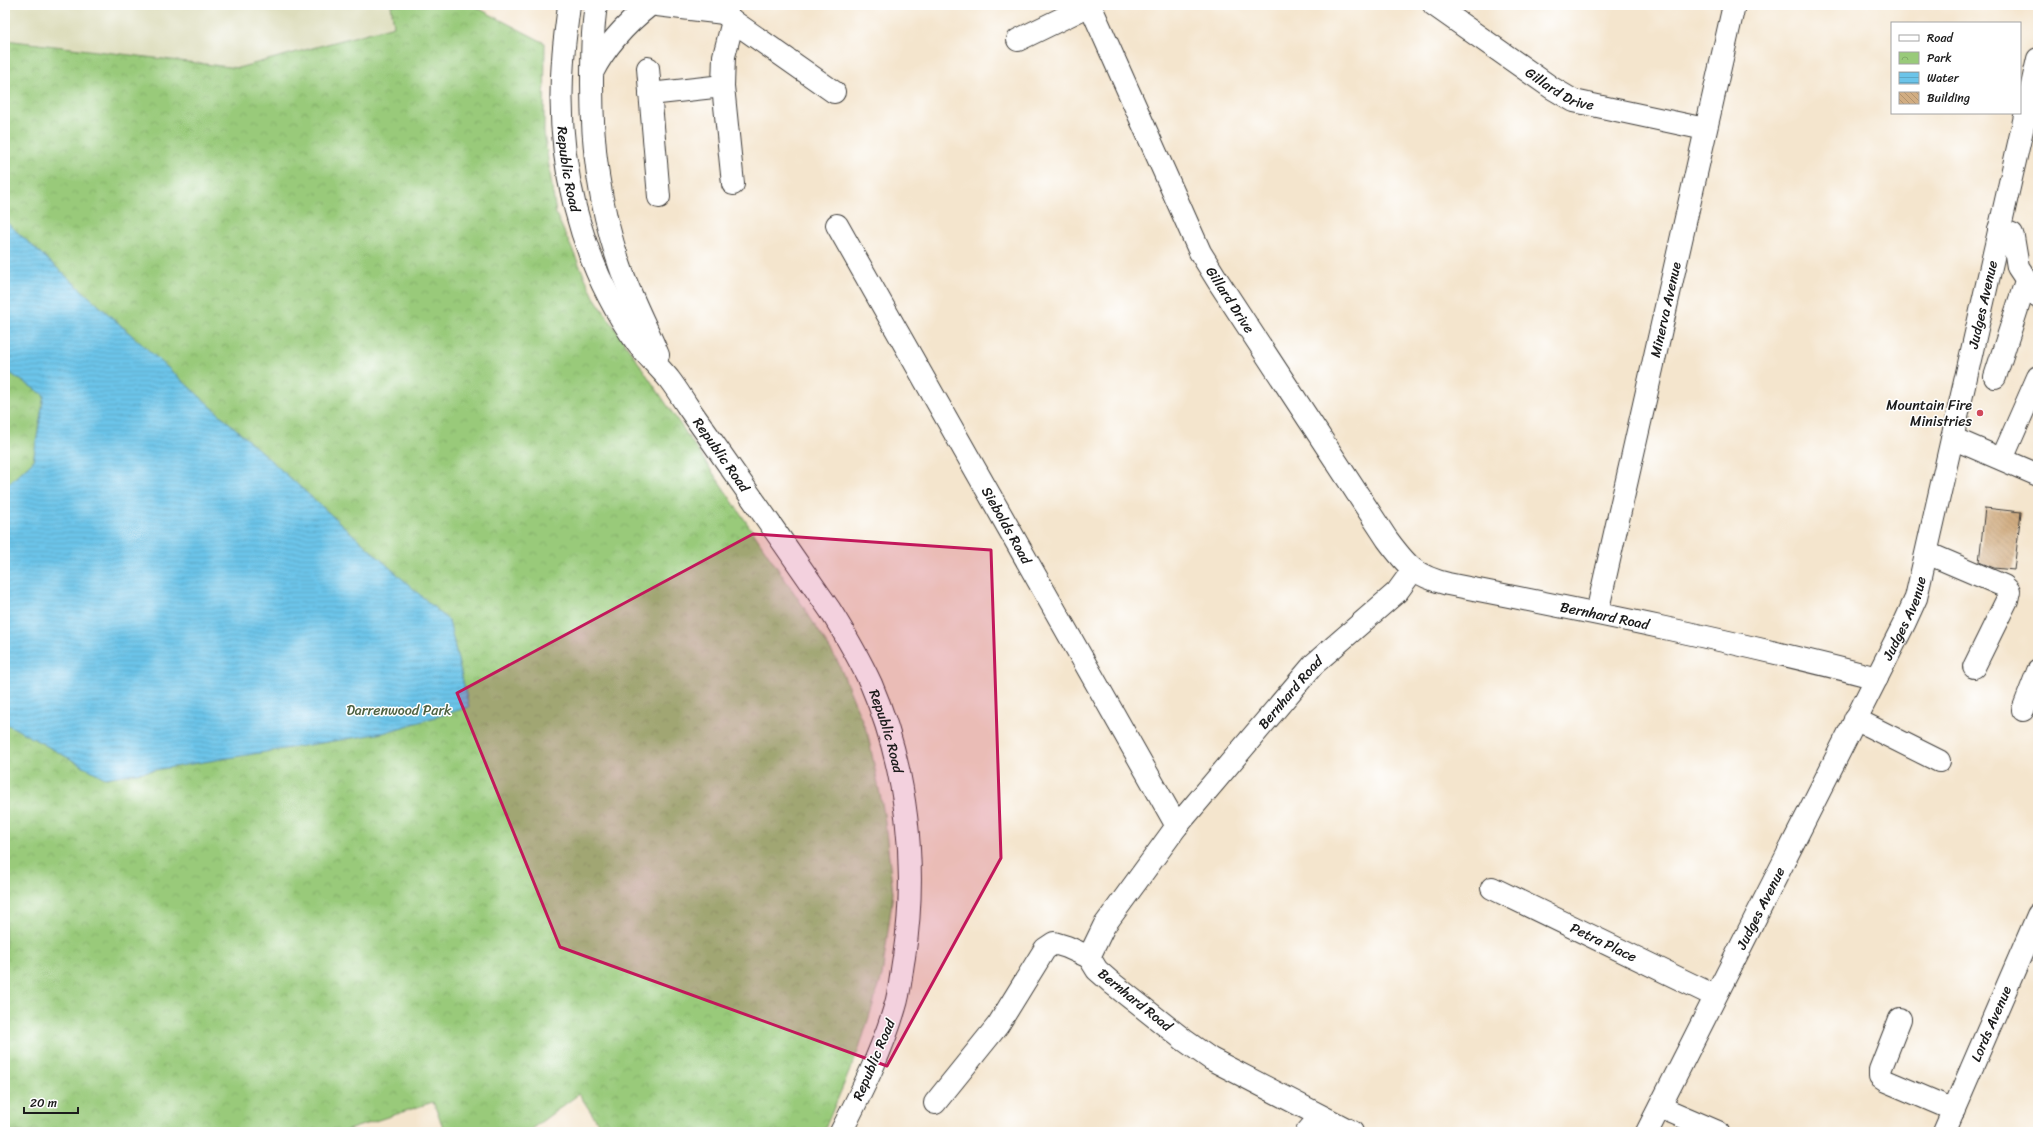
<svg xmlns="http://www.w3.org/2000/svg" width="2043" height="1137" font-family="Sriracha,sans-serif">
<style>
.built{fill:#ddddbc}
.park{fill:url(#park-crowns);stroke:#5a734b}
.water{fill:url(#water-rules);stroke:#447082}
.building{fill:url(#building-back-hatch)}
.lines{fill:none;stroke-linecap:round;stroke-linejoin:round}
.minor-casing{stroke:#3c3a37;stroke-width:24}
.major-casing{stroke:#3c3a37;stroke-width:24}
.minor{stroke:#fff;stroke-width:22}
.major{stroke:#fff;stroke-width:22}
.marked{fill:#c2185b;fill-opacity:0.2;stroke:#c2185b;stroke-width:3;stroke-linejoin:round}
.poi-dot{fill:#d1495b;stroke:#fff;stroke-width:1.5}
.labels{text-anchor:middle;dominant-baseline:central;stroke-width:3;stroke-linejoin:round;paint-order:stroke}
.street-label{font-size:14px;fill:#1c1c1c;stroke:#fff}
.poi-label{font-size:14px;fill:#1c1c1c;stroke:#fff;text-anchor:end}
.park-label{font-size:14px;fill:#4e6242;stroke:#fff}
</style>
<defs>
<pattern id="park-crowns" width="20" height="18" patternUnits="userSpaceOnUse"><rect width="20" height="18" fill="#99ca7a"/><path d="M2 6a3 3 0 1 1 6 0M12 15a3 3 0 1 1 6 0" fill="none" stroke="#83ad69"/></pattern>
<pattern id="water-rules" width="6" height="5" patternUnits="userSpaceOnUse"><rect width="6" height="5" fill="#6cc4e9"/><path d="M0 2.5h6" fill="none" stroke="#5da8c7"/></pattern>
<pattern id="building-back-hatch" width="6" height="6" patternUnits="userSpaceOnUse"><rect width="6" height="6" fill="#d1ad82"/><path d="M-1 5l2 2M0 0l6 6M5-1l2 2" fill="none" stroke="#b39470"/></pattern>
</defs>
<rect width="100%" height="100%" fill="#fff"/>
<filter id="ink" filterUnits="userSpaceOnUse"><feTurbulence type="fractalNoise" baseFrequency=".025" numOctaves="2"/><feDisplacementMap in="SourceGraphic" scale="8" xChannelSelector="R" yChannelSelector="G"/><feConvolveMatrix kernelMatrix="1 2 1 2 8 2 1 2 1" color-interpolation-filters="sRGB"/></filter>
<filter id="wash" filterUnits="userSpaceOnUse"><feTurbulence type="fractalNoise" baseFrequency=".012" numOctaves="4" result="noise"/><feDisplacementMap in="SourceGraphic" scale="16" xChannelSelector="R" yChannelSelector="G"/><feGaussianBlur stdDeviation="0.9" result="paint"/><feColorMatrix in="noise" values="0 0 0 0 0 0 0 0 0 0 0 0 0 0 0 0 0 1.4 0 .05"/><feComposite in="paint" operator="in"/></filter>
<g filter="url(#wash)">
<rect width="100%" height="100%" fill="#f4e5cd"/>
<polygon class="built" points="5,5 391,5 395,26 238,68 5,40"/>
<polygon class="park" points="391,5 472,5 545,43 544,132 556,214 594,297 801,603 838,662 868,735 884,814 893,893 882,976 859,1049 826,1126 822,1132 604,1132 579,1094 530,1130 531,1132 445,1132 433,1102 342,1132 5,1132 5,40 238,68 394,26"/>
<polygon class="water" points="5,221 449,621 469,707 383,733 105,778 5,723 5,487 33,461 44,395 5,370"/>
<g id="blocks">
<polygon class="building" points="1985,508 2021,512 2014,570 1994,568 1979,562"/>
</g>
</g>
<g filter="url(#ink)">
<use href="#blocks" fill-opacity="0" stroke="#3c3a37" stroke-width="1"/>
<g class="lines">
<g class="minor-casing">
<g id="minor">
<polyline points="657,5 724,13"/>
<polyline points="722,5 724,13 733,21 834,92"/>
<path id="s1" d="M 1090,5 L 1200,252 L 1218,281 L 1387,539 C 1407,566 1415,576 1448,584 C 1591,612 1735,641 1877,678"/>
<path id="s2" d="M 1434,5 L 1552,88 L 1574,101 L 1705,129"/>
<polyline points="733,21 724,56 723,86 733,184"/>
<polyline points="1018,40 1090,5"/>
<polyline points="648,68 659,197"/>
<polyline points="650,94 723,86"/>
<path id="s3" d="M 837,225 L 1177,826"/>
<polyline points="1999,229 2012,234 2013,237 2018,267 2038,297"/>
<polyline points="1995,377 2026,281"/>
<polyline points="1952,438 2038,475"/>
<polyline points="2002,459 2038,377"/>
<polyline points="1927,553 2004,586 2009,591 2007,600 1974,667"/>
<path id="s4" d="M 1597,613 L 1734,5"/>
<polyline points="2023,710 2038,671"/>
<polyline points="1855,719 1939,761"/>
<path id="s5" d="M 1492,888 L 1715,996"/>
<polyline points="1900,1019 1880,1070 1880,1077 1886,1081 1954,1110"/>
<polyline points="935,1103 998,1025 1045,949 1054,943 1067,947 1089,957"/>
<polyline points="1660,1107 1718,1132"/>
<polyline points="1307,1132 1320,1117"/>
<path id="s6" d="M 1352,1132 L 1211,1059 L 1184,1040 L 1113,984 L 1097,970 L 1089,957 L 1104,926 L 1177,826 L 1314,664 L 1397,592 L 1413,570"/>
<path id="s7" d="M 1647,1132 L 1905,622 L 1916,598 L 2038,59"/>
<path id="s8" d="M 1944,1132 L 2038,915"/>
</g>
</g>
<g class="major-casing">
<g id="major">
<path id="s9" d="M 569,5 C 567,23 564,41 563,60 C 555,159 579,261 637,343 C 647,356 659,367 669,379 C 676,388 682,398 688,407 C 736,475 783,542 830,610 C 845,634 859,658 871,684 C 907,768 918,866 904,957 C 901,973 900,992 895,1007 C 882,1051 862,1091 841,1132"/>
<path d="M 596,5 C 592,31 592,57 592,84 C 592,148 599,205 620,266 C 630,296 646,326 658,355"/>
<path d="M 592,73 C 606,45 626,24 650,5"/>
</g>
</g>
<use href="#minor" class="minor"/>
<use href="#major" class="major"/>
</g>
</g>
<path class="marked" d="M 753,534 L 991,550 L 1001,858 L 887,1066 L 560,947 L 457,693 Z"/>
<circle class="poi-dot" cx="1980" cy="413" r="4"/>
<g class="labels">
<g class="street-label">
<text stroke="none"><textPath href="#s2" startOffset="152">Gillard Drive</textPath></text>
<text stroke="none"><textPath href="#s9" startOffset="165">Republic Road</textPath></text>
<text stroke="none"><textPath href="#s1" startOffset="327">Gillard Drive</textPath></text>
<text stroke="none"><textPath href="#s7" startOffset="899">Judges Avenue</textPath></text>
<text stroke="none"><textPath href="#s4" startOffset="311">Minerva Avenue</textPath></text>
<text stroke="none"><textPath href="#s9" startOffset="494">Republic Road</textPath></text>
<text stroke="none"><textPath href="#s3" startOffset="345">Siebolds Road</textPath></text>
<text stroke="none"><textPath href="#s1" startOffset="851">Bernhard Road</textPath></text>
<text stroke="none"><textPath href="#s7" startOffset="575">Judges Avenue</textPath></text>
<text stroke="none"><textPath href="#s6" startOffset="652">Bernhard Road</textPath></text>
<text stroke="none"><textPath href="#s9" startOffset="818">Republic Road</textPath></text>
<text stroke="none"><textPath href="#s7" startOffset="251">Judges Avenue</textPath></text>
<text stroke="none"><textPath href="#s5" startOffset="124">Petra Place</textPath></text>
<text transform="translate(1135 1000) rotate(39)">Bernhard Road</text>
<text stroke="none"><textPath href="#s8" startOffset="118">Lords Avenue</textPath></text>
<text transform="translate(874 1060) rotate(-67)">Republic Road</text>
</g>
<g class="poi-label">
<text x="1972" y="405">Mountain Fire<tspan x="1972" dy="16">Ministries</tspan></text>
</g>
<g class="park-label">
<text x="399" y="710">Darrenwood Park</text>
</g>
</g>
<rect width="2043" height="1137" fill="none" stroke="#fff" stroke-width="20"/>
<rect x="1891" y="22" width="130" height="92" fill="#ffffff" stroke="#a4a4a4"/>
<rect x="1899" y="35" width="20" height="6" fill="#ffffff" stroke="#a4a4a4"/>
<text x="1927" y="42" font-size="12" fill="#1c1c1c">Road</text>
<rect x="1899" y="52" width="20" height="12" fill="url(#park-crowns)" stroke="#a4a4a4"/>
<text x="1927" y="62" font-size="12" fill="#1c1c1c">Park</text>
<rect x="1899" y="72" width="20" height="12" fill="url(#water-rules)" stroke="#a4a4a4"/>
<text x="1927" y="82" font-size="12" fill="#1c1c1c">Water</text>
<rect x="1899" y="92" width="20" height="12" fill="url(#building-back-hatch)" stroke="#a4a4a4"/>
<text x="1927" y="102" font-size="12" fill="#1c1c1c">Building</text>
<path d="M24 1107v6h54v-6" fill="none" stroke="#1c1c1c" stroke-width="2"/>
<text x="30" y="1107" font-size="12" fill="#1c1c1c" stroke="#ffffff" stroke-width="3" paint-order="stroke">20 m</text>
</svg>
